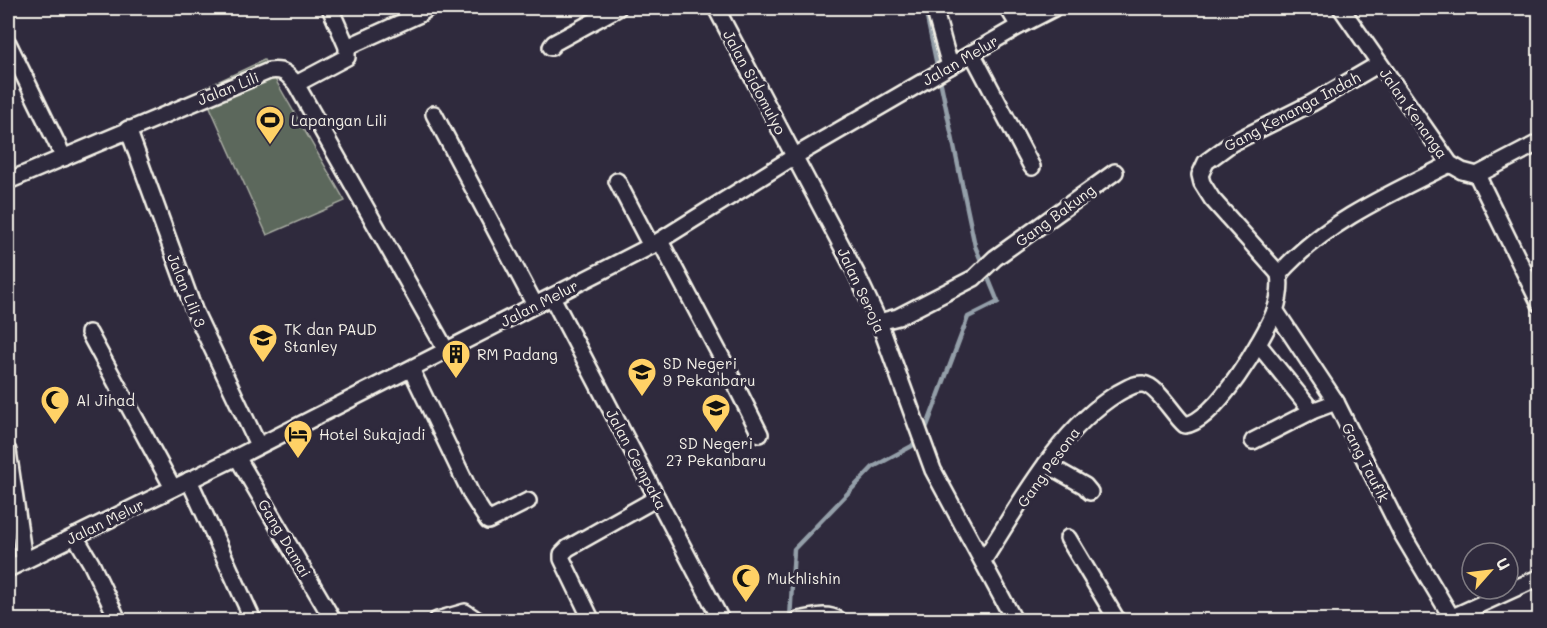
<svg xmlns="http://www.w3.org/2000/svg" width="1547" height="628" font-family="Mali,sans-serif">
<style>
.green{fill:#5c675c;stroke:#a8aca2;stroke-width:1.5}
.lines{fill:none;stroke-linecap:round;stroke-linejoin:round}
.stream{stroke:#949fa9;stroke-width:4.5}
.minor-casing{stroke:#f4f1e8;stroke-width:20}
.minor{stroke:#2f2a3d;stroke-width:15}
.labels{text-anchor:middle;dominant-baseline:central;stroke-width:6;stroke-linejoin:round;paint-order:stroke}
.street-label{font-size:15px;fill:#f4f1e8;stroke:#2f2a3d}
.poi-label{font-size:15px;fill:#f4f1e8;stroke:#2f2a3d;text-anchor:start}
</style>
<rect width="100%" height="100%" fill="#2f2a3d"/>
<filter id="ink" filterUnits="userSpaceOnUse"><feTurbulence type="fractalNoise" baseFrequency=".0167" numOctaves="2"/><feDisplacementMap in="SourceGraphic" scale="12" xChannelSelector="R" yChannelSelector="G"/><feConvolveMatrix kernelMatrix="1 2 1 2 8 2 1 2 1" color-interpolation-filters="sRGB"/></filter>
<g filter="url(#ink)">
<polygon class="green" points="264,60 345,201 267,235 202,89"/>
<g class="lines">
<g class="stream">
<polyline points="923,431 927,426 968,317 998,302 975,246 925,8"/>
<polyline points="790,620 794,549 873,467 912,446 918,438"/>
</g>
<g class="minor-casing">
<g id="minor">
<polyline points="716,8 856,273 879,322 933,470 1014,620"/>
<polyline points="934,8 950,66"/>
<polyline points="1008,8 1019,26"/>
<polyline points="1341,8 1450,164 1462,171 1477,175 1540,304"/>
<polyline points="8,43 64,158"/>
<polyline points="347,47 418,15 428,8"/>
<polyline points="551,47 554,43 618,8"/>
<polyline points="972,53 1032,167"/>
<polyline points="296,84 347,57 347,47 330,8"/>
<polyline points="434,114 535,305"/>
<polyline points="128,129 194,310 258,445"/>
<polyline points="1477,175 1540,142"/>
<path d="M 8,181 L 269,71 C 283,69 287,73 296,84 L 446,350"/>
<polyline points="617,181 651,246"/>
<polyline points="660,241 724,362 760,434"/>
<polyline points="1279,274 1212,199 1202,183 1200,175 1206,162 1232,143 1312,103 1379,64"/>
<polyline points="552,297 721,620"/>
<polyline points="1275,310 1336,402 1402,534 1452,618"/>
<polyline points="879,322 898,317 974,278 995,258 1115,172"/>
<polyline points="89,333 173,488"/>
<polyline points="1258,344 1312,411"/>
<polyline points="411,369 472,496 488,521 528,501"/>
<polyline points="1253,441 1312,411 1336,402"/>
<polyline points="8,451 24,560"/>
<polyline points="237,457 333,620"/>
<polyline points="1046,464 1085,486 1090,492"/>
<polyline points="189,480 253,620"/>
<polyline points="75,536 91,563 118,620"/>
<polyline points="1068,538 1117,620"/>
<path d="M 983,561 C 1020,504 1058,430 1118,393 C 1126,389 1134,383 1143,384 C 1158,386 1173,415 1185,425 C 1215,422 1264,338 1275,311 C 1279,299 1281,286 1279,274 C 1324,223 1389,194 1450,164"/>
<polyline points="8,569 237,457 651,246 795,156 1019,26 1054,8"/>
<polyline points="590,617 562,559 562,554 568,548 657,498"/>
<polyline points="437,620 465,612 477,620"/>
<path d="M 798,620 C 812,618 826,612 839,620"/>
<polyline points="1446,620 1540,577"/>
</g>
</g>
<use href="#minor" class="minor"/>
</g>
</g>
<defs>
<g id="stadium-pin" transform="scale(1.5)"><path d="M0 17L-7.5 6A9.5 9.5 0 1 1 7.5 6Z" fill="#ffd166" stroke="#2f2a3d"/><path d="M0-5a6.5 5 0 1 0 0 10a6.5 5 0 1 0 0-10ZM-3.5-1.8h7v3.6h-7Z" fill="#111"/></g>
<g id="school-pin" transform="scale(1.5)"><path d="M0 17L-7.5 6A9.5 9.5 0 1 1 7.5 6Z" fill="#ffd166" stroke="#2f2a3d"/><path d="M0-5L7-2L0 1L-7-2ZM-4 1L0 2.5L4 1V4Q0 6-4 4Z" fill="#111"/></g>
<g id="building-pin" transform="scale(1.5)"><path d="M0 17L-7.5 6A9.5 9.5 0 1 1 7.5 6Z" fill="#ffd166" stroke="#2f2a3d"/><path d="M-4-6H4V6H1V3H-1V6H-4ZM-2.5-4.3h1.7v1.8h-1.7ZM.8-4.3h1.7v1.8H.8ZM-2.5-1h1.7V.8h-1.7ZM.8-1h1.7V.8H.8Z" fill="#111"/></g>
<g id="mosque-pin" transform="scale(1.5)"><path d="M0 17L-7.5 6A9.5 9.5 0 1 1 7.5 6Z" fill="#ffd166" stroke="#2f2a3d"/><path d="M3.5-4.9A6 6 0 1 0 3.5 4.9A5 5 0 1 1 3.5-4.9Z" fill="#111"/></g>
<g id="hotel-pin" transform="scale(1.5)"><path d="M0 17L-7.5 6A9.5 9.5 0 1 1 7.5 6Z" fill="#ffd166" stroke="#2f2a3d"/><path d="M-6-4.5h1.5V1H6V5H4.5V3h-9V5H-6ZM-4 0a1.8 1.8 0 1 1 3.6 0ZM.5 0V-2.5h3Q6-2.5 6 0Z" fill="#111"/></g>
</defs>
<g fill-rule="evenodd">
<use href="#stadium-pin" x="270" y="120"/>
<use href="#school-pin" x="263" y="338"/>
<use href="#building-pin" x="456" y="354"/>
<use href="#school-pin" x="642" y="372"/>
<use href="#mosque-pin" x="55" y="400"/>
<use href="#school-pin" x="716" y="408"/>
<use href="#hotel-pin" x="298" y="434"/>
<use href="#mosque-pin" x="746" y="578"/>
</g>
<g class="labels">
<g class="street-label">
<text transform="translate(960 60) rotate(-30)">Jalan Melur</text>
<text transform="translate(755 82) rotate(62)">Jalan Sidomulyo</text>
<text transform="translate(228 88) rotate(-22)">Jalan Lili</text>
<text transform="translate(1292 111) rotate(-28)">Gang Kenanga Indah</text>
<text transform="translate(1414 113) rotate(55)">Jalan Kenanga</text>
<text transform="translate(1055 215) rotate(-36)">Gang Bakung</text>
<text transform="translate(187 290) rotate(68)">Jalan Lili 3</text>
<text transform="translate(862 290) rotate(65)">Jalan Seroja</text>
<text transform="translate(539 303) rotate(-27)">Jalan Melur</text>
<text transform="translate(637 459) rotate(62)">Jalan Cempaka</text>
<text transform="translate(1366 462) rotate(63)">Gang Taufik</text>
<text transform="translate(1048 467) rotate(-54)">Gang Pesona</text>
<text transform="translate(105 521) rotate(-26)">Jalan Melur</text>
<text transform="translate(285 538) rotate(59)">Gang Damai</text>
</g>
<g class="poi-label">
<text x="291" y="120">Lapangan Lili</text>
<text x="284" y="329">TK dan PAUD<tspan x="284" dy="17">Stanley</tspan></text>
<text x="477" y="354">RM Padang</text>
<text x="663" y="363">SD Negeri<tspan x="663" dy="17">9 Pekanbaru</tspan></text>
<text x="76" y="400">Al Jihad</text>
<text x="319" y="434">Hotel Sukajadi</text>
<text x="716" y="443" text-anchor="middle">SD Negeri<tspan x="716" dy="17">27 Pekanbaru</tspan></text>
<text x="767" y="578">Mukhlishin</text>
</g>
</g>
<rect width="1547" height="628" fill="none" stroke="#2f2a3d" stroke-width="30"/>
<rect x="15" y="15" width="1517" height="598" fill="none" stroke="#f4f1e8" stroke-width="2" filter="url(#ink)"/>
<g transform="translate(1490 571) rotate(62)"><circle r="28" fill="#2f2a3d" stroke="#7e7a81" stroke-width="1.5"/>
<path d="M0-4.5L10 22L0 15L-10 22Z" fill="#ffd166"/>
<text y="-9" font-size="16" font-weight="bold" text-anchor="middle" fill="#f4f1e8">U</text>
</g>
</svg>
